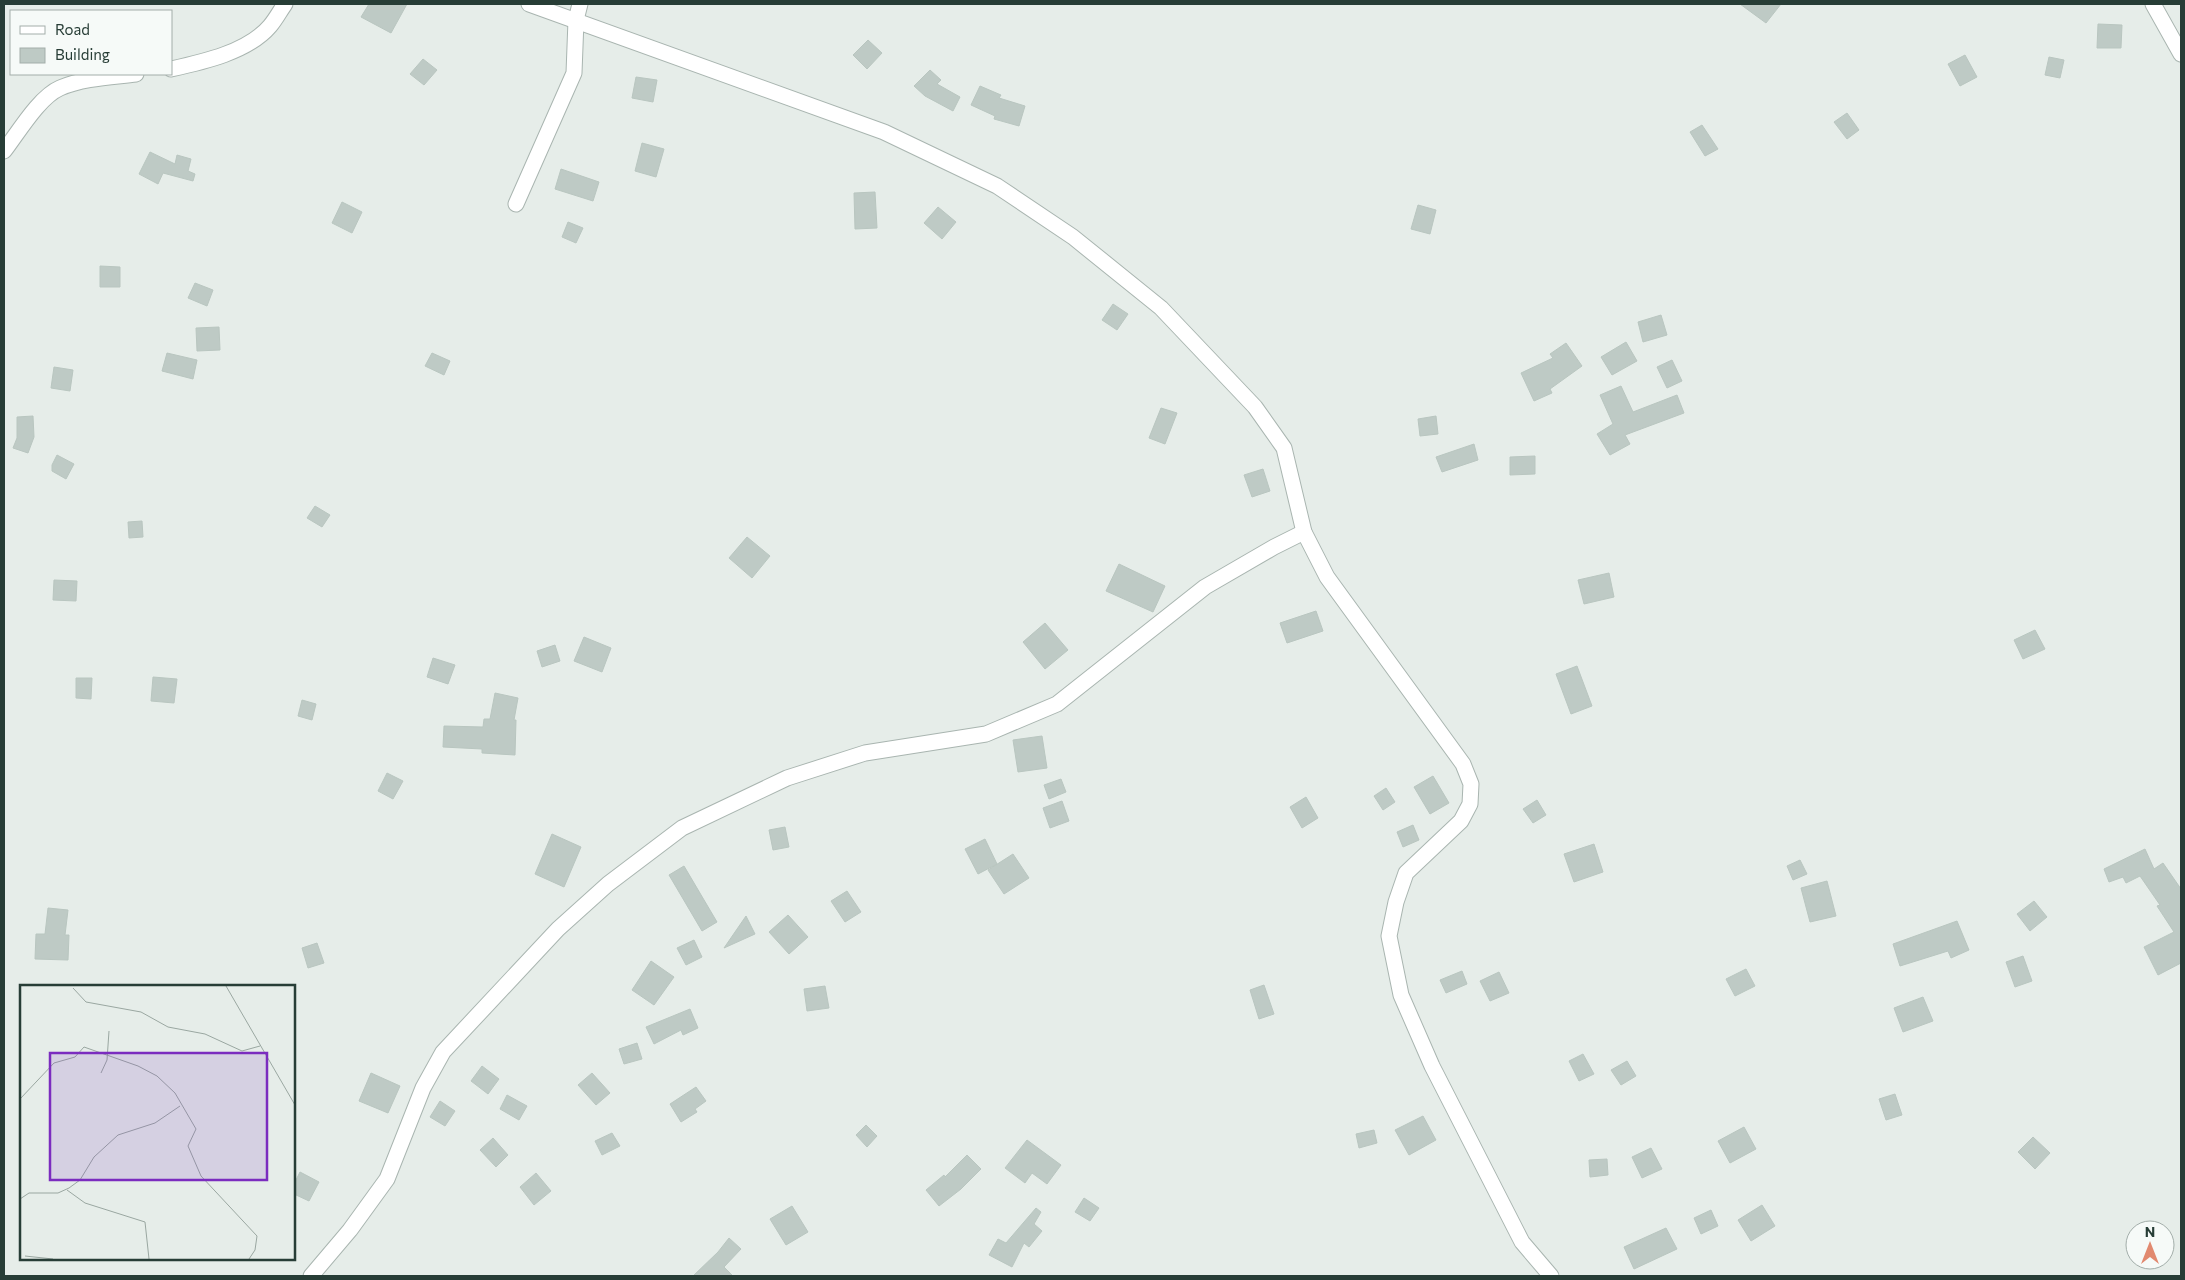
<svg xmlns="http://www.w3.org/2000/svg" width="2185" height="1280" font-family="Commissioner,sans-serif">
<style>
.building{fill:#becac5;stroke:#b9c6c0}
.lines{fill:none;stroke-linecap:round;stroke-linejoin:round}
.minor-casing{stroke:#a9b5b0;stroke-width:17}
.minor{stroke:#fff;stroke-width:15}
.inset-road{fill:none;stroke:#9aa7a1;stroke-width:1}
.view{fill:#7b2cbf;fill-opacity:0.15;stroke:#7b2cbf;stroke-width:2.5}
.inset-edge{fill:none;stroke:#273d36;stroke-width:2.5}
</style>
<rect width="100%" height="100%" fill="#e6ede9"/>
<g class="building">
<polygon points="369,4 407,4 391,33 361,17"/>
<polygon points="1740,4 1781,4 1766,23"/>
<polygon points="2098,24 2122,25 2121,48 2097,48"/>
<polygon points="868,40 882,53 867,69 853,55"/>
<polygon points="1965,55 1977,77 1960,86 1948,64"/>
<polygon points="2049,57 2064,60 2060,78 2045,75"/>
<polygon points="423,59 437,70 424,85 410,74"/>
<polygon points="930,70 941,80 937,84 960,97 953,111 925,96 914,86"/>
<polygon points="636,77 657,80 653,102 632,98"/>
<polygon points="980,86 1001,95 999,98 1025,106 1019,126 994,119 995,116 971,105"/>
<polygon points="1847,113 1859,130 1847,139 1834,122"/>
<polygon points="1702,125 1718,149 1705,156 1690,132"/>
<polygon points="642,143 664,149 656,177 635,171"/>
<polygon points="150,152 175,164 177,155 191,159 188,171 195,174 193,181 163,173 158,184 139,174"/>
<polygon points="561,169 599,182 593,201 555,189"/>
<polygon points="875,192 877,228 855,229 854,193"/>
<polygon points="342,202 362,212 352,233 332,223"/>
<polygon points="1418,205 1436,210 1430,234 1411,229"/>
<polygon points="938,207 956,222 942,239 924,223"/>
<polygon points="568,222 583,228 576,243 562,237"/>
<polygon points="100,266 120,267 120,287 100,287"/>
<polygon points="195,283 213,290 207,306 188,298"/>
<polygon points="1113,304 1128,314 1117,330 1102,320"/>
<polygon points="1661,315 1667,335 1643,342 1638,322"/>
<polygon points="219,327 220,350 197,351 196,328"/>
<polygon points="1626,342 1637,361 1612,375 1601,357"/>
<polygon points="1566,343 1582,366 1550,389 1552,393 1534,401 1521,373 1553,358 1550,354"/>
<polygon points="167,353 197,360 193,379 162,371"/>
<polygon points="432,353 450,361 444,375 425,366"/>
<polygon points="1672,360 1682,381 1667,388 1657,367"/>
<polygon points="54,367 73,370 70,391 51,388"/>
<polygon points="1621,386 1633,412 1677,395 1684,413 1625,435 1630,444 1610,455 1597,434 1613,424 1600,395"/>
<polygon points="1161,408 1177,413 1165,444 1149,438"/>
<polygon points="33,416 34,437 28,453 13,448 17,438 17,417"/>
<polygon points="1436,416 1438,434 1420,436 1418,419"/>
<polygon points="1474,444 1478,460 1442,472 1436,457"/>
<polygon points="57,455 74,464 66,479 52,471 52,465"/>
<polygon points="1535,456 1535,474 1510,475 1510,457"/>
<polygon points="1263,469 1270,491 1252,497 1244,475"/>
<polygon points="315,506 330,515 322,527 307,518"/>
<polygon points="142,521 143,537 129,538 128,522"/>
<polygon points="747,537 770,556 752,578 729,558"/>
<polygon points="1119,564 1165,586 1153,612 1106,591"/>
<polygon points="1609,573 1614,597 1584,604 1578,580"/>
<polygon points="54,580 77,581 76,601 53,600"/>
<polygon points="1316,611 1323,631 1287,643 1280,623"/>
<polygon points="1045,623 1068,650 1045,669 1023,642"/>
<polygon points="2035,630 2045,649 2023,659 2014,640"/>
<polygon points="584,637 611,648 602,672 574,661"/>
<polygon points="555,645 560,661 542,667 537,651"/>
<polygon points="433,658 455,665 448,684 427,677"/>
<polygon points="1577,666 1592,706 1571,714 1556,674"/>
<polygon points="153,677 177,679 174,703 151,701"/>
<polygon points="76,678 92,678 91,699 76,698"/>
<polygon points="495,693 518,698 514,720 516,720 515,755 482,753 482,749 443,747 444,726 483,727 484,719 490,719"/>
<polygon points="302,700 316,704 312,720 298,716"/>
<polygon points="1042,736 1047,768 1018,772 1013,740"/>
<polygon points="387,773 403,781 393,799 378,791"/>
<polygon points="1433,776 1449,803 1430,814 1414,787"/>
<polygon points="1061,779 1066,792 1049,799 1044,785"/>
<polygon points="1386,788 1395,802 1383,810 1374,796"/>
<polygon points="1306,797 1318,818 1302,828 1290,807"/>
<polygon points="1537,800 1546,815 1533,823 1523,809"/>
<polygon points="1062,801 1069,821 1050,828 1043,808"/>
<polygon points="1413,825 1419,840 1403,847 1397,832"/>
<polygon points="785,827 789,847 773,850 769,830"/>
<polygon points="552,834 581,847 564,887 535,874"/>
<polygon points="985,839 997,864 978,874 965,849"/>
<polygon points="1594,844 1603,872 1574,882 1564,854"/>
<polygon points="2145,849 2154,869 2163,863 2181,889 2181,963 2158,975 2144,947 2174,932 2157,906 2160,905 2140,876 2126,883 2123,877 2109,882 2104,869"/>
<polygon points="1013,854 1029,878 1004,894 988,870"/>
<polygon points="1800,860 1807,874 1793,880 1787,866"/>
<polygon points="684,866 717,922 702,931 669,875"/>
<polygon points="1827,881 1836,916 1810,922 1801,888"/>
<polygon points="847,891 861,912 845,922 831,901"/>
<polygon points="2034,901 2047,917 2030,931 2017,914"/>
<polygon points="48,908 68,910 65,935 69,935 68,960 35,959 36,934 45,934"/>
<polygon points="788,915 808,937 789,954 769,932"/>
<polygon points="746,916 755,934 724,948"/>
<polygon points="1957,921 1969,950 1951,958 1948,951 1900,966 1893,944"/>
<polygon points="694,940 702,957 686,965 677,948"/>
<polygon points="317,943 324,963 308,968 302,948"/>
<polygon points="2023,956 2032,981 2015,987 2006,962"/>
<polygon points="651,961 674,977 654,1005 632,990"/>
<polygon points="1746,969 1755,986 1735,996 1726,979"/>
<polygon points="1462,971 1467,984 1446,993 1440,980"/>
<polygon points="1499,972 1509,993 1490,1001 1480,981"/>
<polygon points="1264,985 1274,1014 1259,1019 1250,990"/>
<polygon points="825,986 829,1008 807,1011 804,989"/>
<polygon points="1923,997 1933,1021 1903,1032 1894,1008"/>
<polygon points="690,1009 698,1028 683,1035 681,1030 654,1044 646,1027"/>
<polygon points="637,1043 642,1059 624,1064 619,1049"/>
<polygon points="1583,1054 1594,1074 1579,1081 1569,1061"/>
<polygon points="1627,1061 1636,1076 1621,1085 1611,1070"/>
<polygon points="482,1066 499,1079 488,1094 471,1081"/>
<polygon points="371,1073 400,1086 388,1113 359,1101"/>
<polygon points="592,1073 610,1093 596,1105 578,1085"/>
<polygon points="696,1087 706,1101 695,1109 697,1112 681,1122 670,1104"/>
<polygon points="1895,1094 1902,1115 1886,1120 1879,1099"/>
<polygon points="507,1095 527,1106 519,1120 500,1109"/>
<polygon points="440,1101 455,1111 445,1126 430,1117"/>
<polygon points="1423,1116 1436,1140 1409,1155 1395,1130"/>
<polygon points="866,1125 877,1136 867,1147 856,1135"/>
<polygon points="1744,1127 1756,1149 1730,1163 1718,1141"/>
<polygon points="1374,1130 1377,1143 1359,1148 1356,1134"/>
<polygon points="612,1133 620,1146 602,1155 595,1141"/>
<polygon points="2033,1137 2050,1153 2035,1169 2018,1152"/>
<polygon points="493,1138 508,1155 496,1167 480,1150"/>
<polygon points="1027,1140 1061,1165 1047,1184 1032,1173 1025,1183 1005,1168"/>
<polygon points="1651,1148 1662,1169 1642,1178 1632,1157"/>
<polygon points="967,1155 981,1169 961,1189 939,1206 926,1190 944,1175 945,1177"/>
<polygon points="1607,1159 1608,1175 1590,1177 1589,1160"/>
<polygon points="300,1172 319,1182 309,1201 294,1194 294,1184"/>
<polygon points="536,1173 551,1191 534,1205 520,1187"/>
<polygon points="1084,1198 1099,1208 1090,1221 1075,1212"/>
<polygon points="1762,1205 1775,1226 1751,1241 1738,1220"/>
<polygon points="792,1206 808,1232 786,1245 770,1219"/>
<polygon points="1036,1208 1041,1212 1034,1224 1042,1231 1029,1247 1024,1243 1012,1267 989,1255 998,1239 1006,1243"/>
<polygon points="1711,1210 1718,1226 1701,1234 1694,1218"/>
<polygon points="1666,1228 1677,1249 1634,1269 1624,1247"/>
<polygon points="729,1238 741,1249 724,1267 733,1276 693,1276 718,1252"/>
</g>
<g class="lines">
<g class="minor-casing">
<g id="minor">
<polyline points="529,4 884,132 997,186 1073,237 1161,308 1255,407 1284,448 1304,532 1327,577 1463,764 1471,784 1470,804 1461,821 1406,873 1396,902 1389,936 1401,995 1432,1066 1522,1242 1551,1276"/>
<polyline points="2153,4 2181,54"/>
<path d="M 171,69 C 203,62 248,52 270,26 C 276,19 280,11 285,4"/>
<path d="M 4,151 C 18,133 39,97 60,88 C 83,78 112,77 136,74"/>
<polyline points="516,204 574,73 576,20 580,4"/>
<polyline points="311,1276 350,1230 387,1179 423,1088 443,1052 558,929 608,884 682,828 787,778 865,753 986,734 1057,704 1205,587 1274,547 1304,532"/>
</g>
</g>
<use href="#minor" class="minor"/>
</g>
<g transform="translate(20 985)">
<rect width="275" height="275" fill="#e6ede9"/>
<path class="inset-road" d="M 206,1 L 275,120M 53,3 L 66,17 L 121,27 L 148,42 L 185,49 L 222,66 L 240,61M 81,88 L 87,75 L 89,46M 0,114 L 34,78 L 55,72 L 64,62 L 118,81 L 137,91 L 155,108 L 176,144 L 168,161 L 181,191 L 237,251 L 235,265 L 229,274M 47,205 L 65,218 L 125,237 L 129,274M 0,214 L 9,208 L 38,208 L 49,203 L 60,195 L 74,172 L 98,150 L 135,138 L 160,121M 5,271 L 33,274"/>
<path class="view" d="M 30,68 L 247,68 L 247,195 L 30,195 Z"/>
<rect width="275" height="275" class="inset-edge"/>
</g>
<rect width="2185" height="1280" fill="none" stroke="#273d36" stroke-width="10"/>
<rect x="10" y="10" width="162" height="65" fill="#f6faf8" stroke="#a3aeaa"/>
<rect x="20" y="26" width="25" height="8" fill="#ffffff" stroke="#a3aeaa"/>
<text x="55" y="35" font-size="15" fill="#273d36">Road</text>
<rect x="20" y="48" width="25" height="15" fill="#becac5" stroke="#a3aeaa"/>
<text x="55" y="60" font-size="15" fill="#273d36">Building</text>
<g transform="translate(2150 1245)"><circle r="24" fill="#f6faf8" stroke="#a3aeaa"/>
<path d="M0-4L9 19L0 12L-9 19Z" fill="#e1896f"/>
<text y="-8" font-size="14" font-weight="bold" text-anchor="middle" fill="#273d36">N</text>
</g>
</svg>
